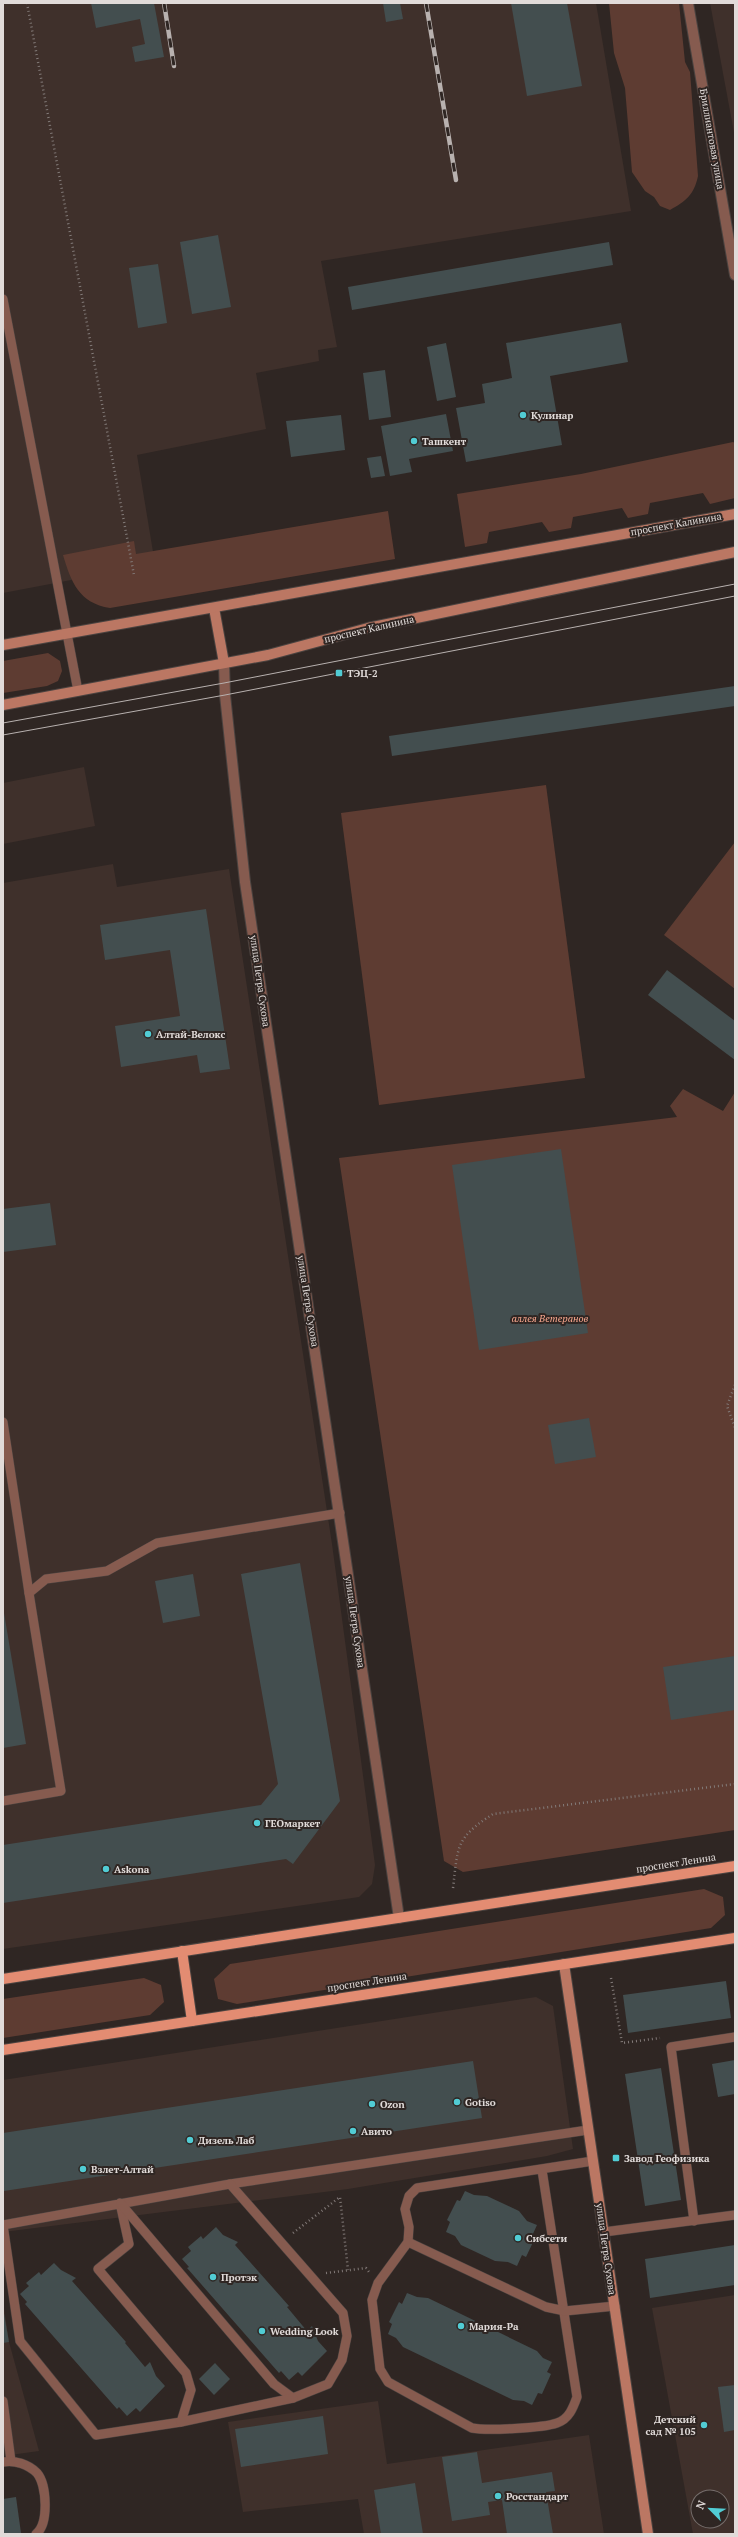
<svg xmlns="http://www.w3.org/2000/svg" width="738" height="2537" font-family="'PT Serif',serif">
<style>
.built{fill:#3f302b;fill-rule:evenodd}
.green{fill:#5e3c32}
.building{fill:#434e4f}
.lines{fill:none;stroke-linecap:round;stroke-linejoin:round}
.lane-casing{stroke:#4b4340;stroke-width:10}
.street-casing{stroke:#4b4340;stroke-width:12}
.secondary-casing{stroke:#4b4340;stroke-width:12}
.primary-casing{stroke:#4b4340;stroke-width:12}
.path{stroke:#827a78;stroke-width:2.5;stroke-dasharray:1 3;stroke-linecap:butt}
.lane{stroke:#865b4f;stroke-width:9}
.street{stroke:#865b4f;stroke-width:10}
.secondary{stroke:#bb7763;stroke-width:10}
.primary{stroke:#e38c72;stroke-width:10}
.tram{stroke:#b8b1af;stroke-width:1}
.rail-casing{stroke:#b8b1af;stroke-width:4.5}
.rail{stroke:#2f2623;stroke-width:3;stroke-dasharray:9;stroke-linecap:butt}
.poi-dot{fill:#51ccd4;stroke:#2f2623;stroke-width:1.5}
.labels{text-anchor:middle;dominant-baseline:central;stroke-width:4;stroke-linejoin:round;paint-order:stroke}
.street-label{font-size:10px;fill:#e1dbd9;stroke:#2f2623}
.poi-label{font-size:10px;font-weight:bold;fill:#e1dbd9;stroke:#2f2623;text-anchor:start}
.park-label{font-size:10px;font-style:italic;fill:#fba990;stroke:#2f2623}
</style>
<rect width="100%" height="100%" fill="#2f2623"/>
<g class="built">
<polygon points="3,3 596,3 631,211 321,261 337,347 318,350 319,361 256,373 266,429 137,455 155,564 3,593"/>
<polygon points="710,3 735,3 735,138"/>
<polygon points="84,767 95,826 3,844 3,783"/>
<polygon points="113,864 117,887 229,869 332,1544 375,1865 372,1884 359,1897 3,1949 3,883"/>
<polygon points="536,1997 553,2006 573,2149 547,2156 348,2189 3,2232 3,2080"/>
<path d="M 735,2295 L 735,2534 L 693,2534 L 652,2308 ZM 698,2497 L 722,2497 L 722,2521 L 698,2521 Z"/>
<polygon points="3,2301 9,2342 39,2451 3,2456"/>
<polygon points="378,2401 387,2464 589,2435 604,2534 364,2534 358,2499 243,2512 228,2422"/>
</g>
<g class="green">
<path d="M 609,3 L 679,3 L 685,62 L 690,72 L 698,176 C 694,195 686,201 670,210 L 660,206 L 654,197 L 645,191 L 632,172 L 625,88 L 614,53 Z"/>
<polygon points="733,442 735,443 735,498 710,504 703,493 650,503 648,514 628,518 622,508 573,517 571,528 549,532 542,522 489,532 487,543 465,547 457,494 581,474"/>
<path d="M 388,511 L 395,559 L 110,608 C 79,603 71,582 63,555 L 134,541 L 136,554 Z"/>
<polygon points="48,653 60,661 62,671 58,681 47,686 3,693 3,661"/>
<polygon points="546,785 585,1078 379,1105 341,813"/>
<polygon points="735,842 735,989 664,935"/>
<polygon points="683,1089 723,1111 735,1092 735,1830 463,1872 444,1861 339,1158 677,1117 670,1106"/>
<polygon points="704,1889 723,1897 725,1915 711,1928 237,2004 218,1999 214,1979 230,1964"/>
<polygon points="144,1978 161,1985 164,2002 150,2015 3,2038 3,1999"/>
</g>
<g class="building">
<polygon points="91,3 154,3 164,57 135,62 132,47 145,44 140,19 96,28"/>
<polygon points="383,3 400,3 403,19 386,22"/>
<polygon points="511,3 567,3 582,86 527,96"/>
<polygon points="218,235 231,307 192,314 180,242"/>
<polygon points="609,242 613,265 352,310 348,287"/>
<polygon points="158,264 167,323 138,328 129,268"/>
<polygon points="621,323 628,362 550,376 562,445 466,462 456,408 485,403 482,384 512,378 506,343"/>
<polygon points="446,343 456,397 437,401 427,347"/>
<polygon points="385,370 391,417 369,420 363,373"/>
<polygon points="446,414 453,451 409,459 412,472 390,476 381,426"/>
<polygon points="341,415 345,450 291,457 286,421"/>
<polygon points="381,456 385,476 371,478 367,458"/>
<polygon points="735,686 735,706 392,756 389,736"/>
<polygon points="206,909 230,1069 200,1073 197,1055 121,1067 115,1026 180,1016 170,950 105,960 100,925"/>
<polygon points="667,970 735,1021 735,1060 648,995"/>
<polygon points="561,1149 588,1333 479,1350 452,1165"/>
<polygon points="50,1203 56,1245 3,1252 3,1209"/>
<polygon points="589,1418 596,1457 555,1464 548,1425"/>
<polygon points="300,1563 340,1801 293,1864 286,1859 3,1903 3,1845 261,1805 278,1784 241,1574"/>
<polygon points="193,1574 200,1616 163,1623 155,1581"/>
<polygon points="3,1607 26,1744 3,1748"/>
<polygon points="735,1656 735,1710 671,1720 663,1667"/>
<polygon points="726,1981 731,2018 628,2033 623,1995"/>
<polygon points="735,2060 735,2094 718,2097 712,2064"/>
<polygon points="473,2061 482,2118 4,2191 3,2133"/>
<polygon points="661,2068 681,2200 645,2206 625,2074"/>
<polygon points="465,2191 474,2195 487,2196 519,2211 527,2221 537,2225 532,2236 535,2238 526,2257 522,2255 517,2266 508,2262 495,2261 461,2245 455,2236 446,2232 450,2222 447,2220 457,2200 460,2201"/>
<polygon points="216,2227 223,2235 238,2242 235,2245 289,2306 287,2307 307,2331 312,2326 318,2341 327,2351 302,2376 298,2372 289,2380 281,2371 279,2373 187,2268 189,2267 182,2259 191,2251 188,2247 201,2236 203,2239"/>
<polygon points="735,2245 735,2285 650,2298 645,2259"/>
<polygon points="54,2263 61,2270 76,2278 72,2281 126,2342 125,2343 145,2367 150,2362 156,2376 165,2386 140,2412 136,2408 127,2416 119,2407 117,2409 25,2304 27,2302 20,2294 29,2286 26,2283 39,2272 41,2275"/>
<polygon points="407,2293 417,2297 428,2298 537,2351 543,2358 552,2362 547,2372 551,2374 542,2394 538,2393 532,2405 524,2401 513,2400 403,2347 396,2338 388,2334 392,2324 389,2322 399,2302 402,2304"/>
<polygon points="3,2308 9,2342 3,2343"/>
<polygon points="215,2363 230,2379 214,2395 199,2379"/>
<polygon points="735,2385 735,2430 724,2432 718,2387"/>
<polygon points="323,2416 328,2454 241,2467 235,2429"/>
<polygon points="477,2452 482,2483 552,2472 555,2491 546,2492 553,2534 507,2534 502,2500 488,2502 490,2515 452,2521 442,2457"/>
<polygon points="415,2483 423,2534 381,2534 374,2490"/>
<polygon points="16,2497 21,2533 3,2534 3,2499"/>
</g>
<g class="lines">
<g class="lane-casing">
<g id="lane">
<polyline points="3,299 78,691"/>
<polyline points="3,1422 29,1593"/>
<polyline points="3,1801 61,1791 29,1593 46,1579 107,1571 157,1543 340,1513"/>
<path d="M 542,2170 L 577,2397 C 573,2408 569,2419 557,2423 C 543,2428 487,2431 472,2428 L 388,2382 L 380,2369 L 372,2300 L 378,2283 L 408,2242 L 409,2227 L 405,2209 L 409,2196 L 417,2188 L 593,2161"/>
<polyline points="120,2203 129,2244 98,2269 186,2373 191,2390 181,2422 96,2435 20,2341 3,2225 230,2184 588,2130"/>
<polyline points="121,2204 274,2384 293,2398 328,2384 342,2360 347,2336 343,2313 230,2184"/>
<polyline points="694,2221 671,2047 735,2037"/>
<polyline points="604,2232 735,2215"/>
<polyline points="408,2242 546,2307 565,2311 615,2306"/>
<polyline points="3,2401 11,2461"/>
<polyline points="181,2422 293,2398"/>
<path d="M 3,2462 C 15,2460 28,2464 37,2473 C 47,2485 49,2524 36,2534"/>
</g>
</g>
<g class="street-casing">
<g id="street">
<polyline points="688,3 735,275"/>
<polyline points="224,663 225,695 245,882 399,1918"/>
</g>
</g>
<g class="secondary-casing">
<g id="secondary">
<polyline points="214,608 224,663"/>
<polyline points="3,645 735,514"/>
<polyline points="3,705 268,655 368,628 735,552"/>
<polyline points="564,1964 648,2534"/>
</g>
</g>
<g class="primary-casing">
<g id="primary">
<polyline points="182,1951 192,2021"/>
<polyline points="3,1979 735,1866"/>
<polyline points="3,2050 735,1938"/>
</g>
</g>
<g class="path">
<polyline points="27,3 134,575"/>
<polyline points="735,1385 727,1406 735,1428"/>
<path d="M 453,1888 C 458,1847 455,1838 493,1814 L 735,1784"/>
<polyline points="611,1978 622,2043 660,2038"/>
<polyline points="293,2233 340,2197 348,2270"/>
<polyline points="326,2273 366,2268 369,2272"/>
</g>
<use href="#lane" class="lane"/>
<use href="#street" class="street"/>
<use href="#secondary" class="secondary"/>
<use href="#primary" class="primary"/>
<g class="tram">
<polyline points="3,723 224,683 735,584"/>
<polyline points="3,735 225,695 735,596"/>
</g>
<g class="rail-casing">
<g id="rail">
<polyline points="164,3 174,66"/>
<polyline points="426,3 456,180"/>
</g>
</g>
<use href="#rail" class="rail"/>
</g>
<g class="poi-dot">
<circle cx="523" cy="415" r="4"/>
<circle cx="414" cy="441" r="4"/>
<rect x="335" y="669" width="8" height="8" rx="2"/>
<circle cx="148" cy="1034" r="4"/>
<circle cx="257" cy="1823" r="4"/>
<circle cx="106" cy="1869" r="4"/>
<circle cx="457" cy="2102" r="4"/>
<circle cx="372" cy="2104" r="4"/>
<circle cx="353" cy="2131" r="4"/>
<circle cx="190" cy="2140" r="4"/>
<rect x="612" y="2154" width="8" height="8" rx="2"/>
<circle cx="83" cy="2169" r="4"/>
<circle cx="518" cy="2238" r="4"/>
<circle cx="213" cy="2277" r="4"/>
<circle cx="461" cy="2326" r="4"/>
<circle cx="262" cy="2331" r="4"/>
<circle cx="704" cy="2425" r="4"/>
<circle cx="498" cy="2496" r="4"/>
</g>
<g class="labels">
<g class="street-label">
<text transform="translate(712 139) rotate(80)">Бриллиантовая улица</text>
<text transform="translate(676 524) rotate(-10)">проспект Калинина</text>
<text transform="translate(369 629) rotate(-13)">проспект Калинина</text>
<text transform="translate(260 981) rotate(82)">улица Петра Сухова</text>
<text transform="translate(308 1301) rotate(81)">улица Петра Сухова</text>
<text transform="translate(355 1622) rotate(82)">улица Петра Сухова</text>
<text transform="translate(676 1863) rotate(-9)">проспект Ленина</text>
<text transform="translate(367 1982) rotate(-9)">проспект Ленина</text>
<text transform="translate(606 2249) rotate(82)">улица Петра Сухова</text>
</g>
<g class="poi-label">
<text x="531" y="415">Кулинар</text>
<text x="422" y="441">Ташкент</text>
<text x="347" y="673">ТЭЦ-2</text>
<text x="156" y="1034">Алтай-Велокс</text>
<text x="265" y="1823">ГЕОмаркет</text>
<text x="114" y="1869">Askona</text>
<text x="465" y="2102">Gotiso</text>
<text x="380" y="2104">Ozon</text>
<text x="361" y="2131">Авито</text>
<text x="198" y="2140">Дизель Лаб</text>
<text x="624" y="2158">Завод Геофизика</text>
<text x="91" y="2169">Взлет-Алтай</text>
<text x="526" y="2238">Сибсети</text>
<text x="221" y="2277">Протэк</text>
<text x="469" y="2326">Мария-Ра</text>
<text x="270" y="2331">Wedding Look</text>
<text x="696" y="2419" text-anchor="end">Детский<tspan x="696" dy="12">сад № 105</tspan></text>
<text x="506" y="2496">Росстандарт</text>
</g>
<g class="park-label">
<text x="550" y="1318">аллея Ветеранов</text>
</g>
</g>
<rect width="738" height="2537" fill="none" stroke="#e1dbd9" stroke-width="8"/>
<g transform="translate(710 2509) rotate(294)"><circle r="19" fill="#2f2623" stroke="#766e6c"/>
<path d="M0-3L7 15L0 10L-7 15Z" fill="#51ccd4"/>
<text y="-6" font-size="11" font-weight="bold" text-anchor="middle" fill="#e1dbd9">N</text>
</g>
</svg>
